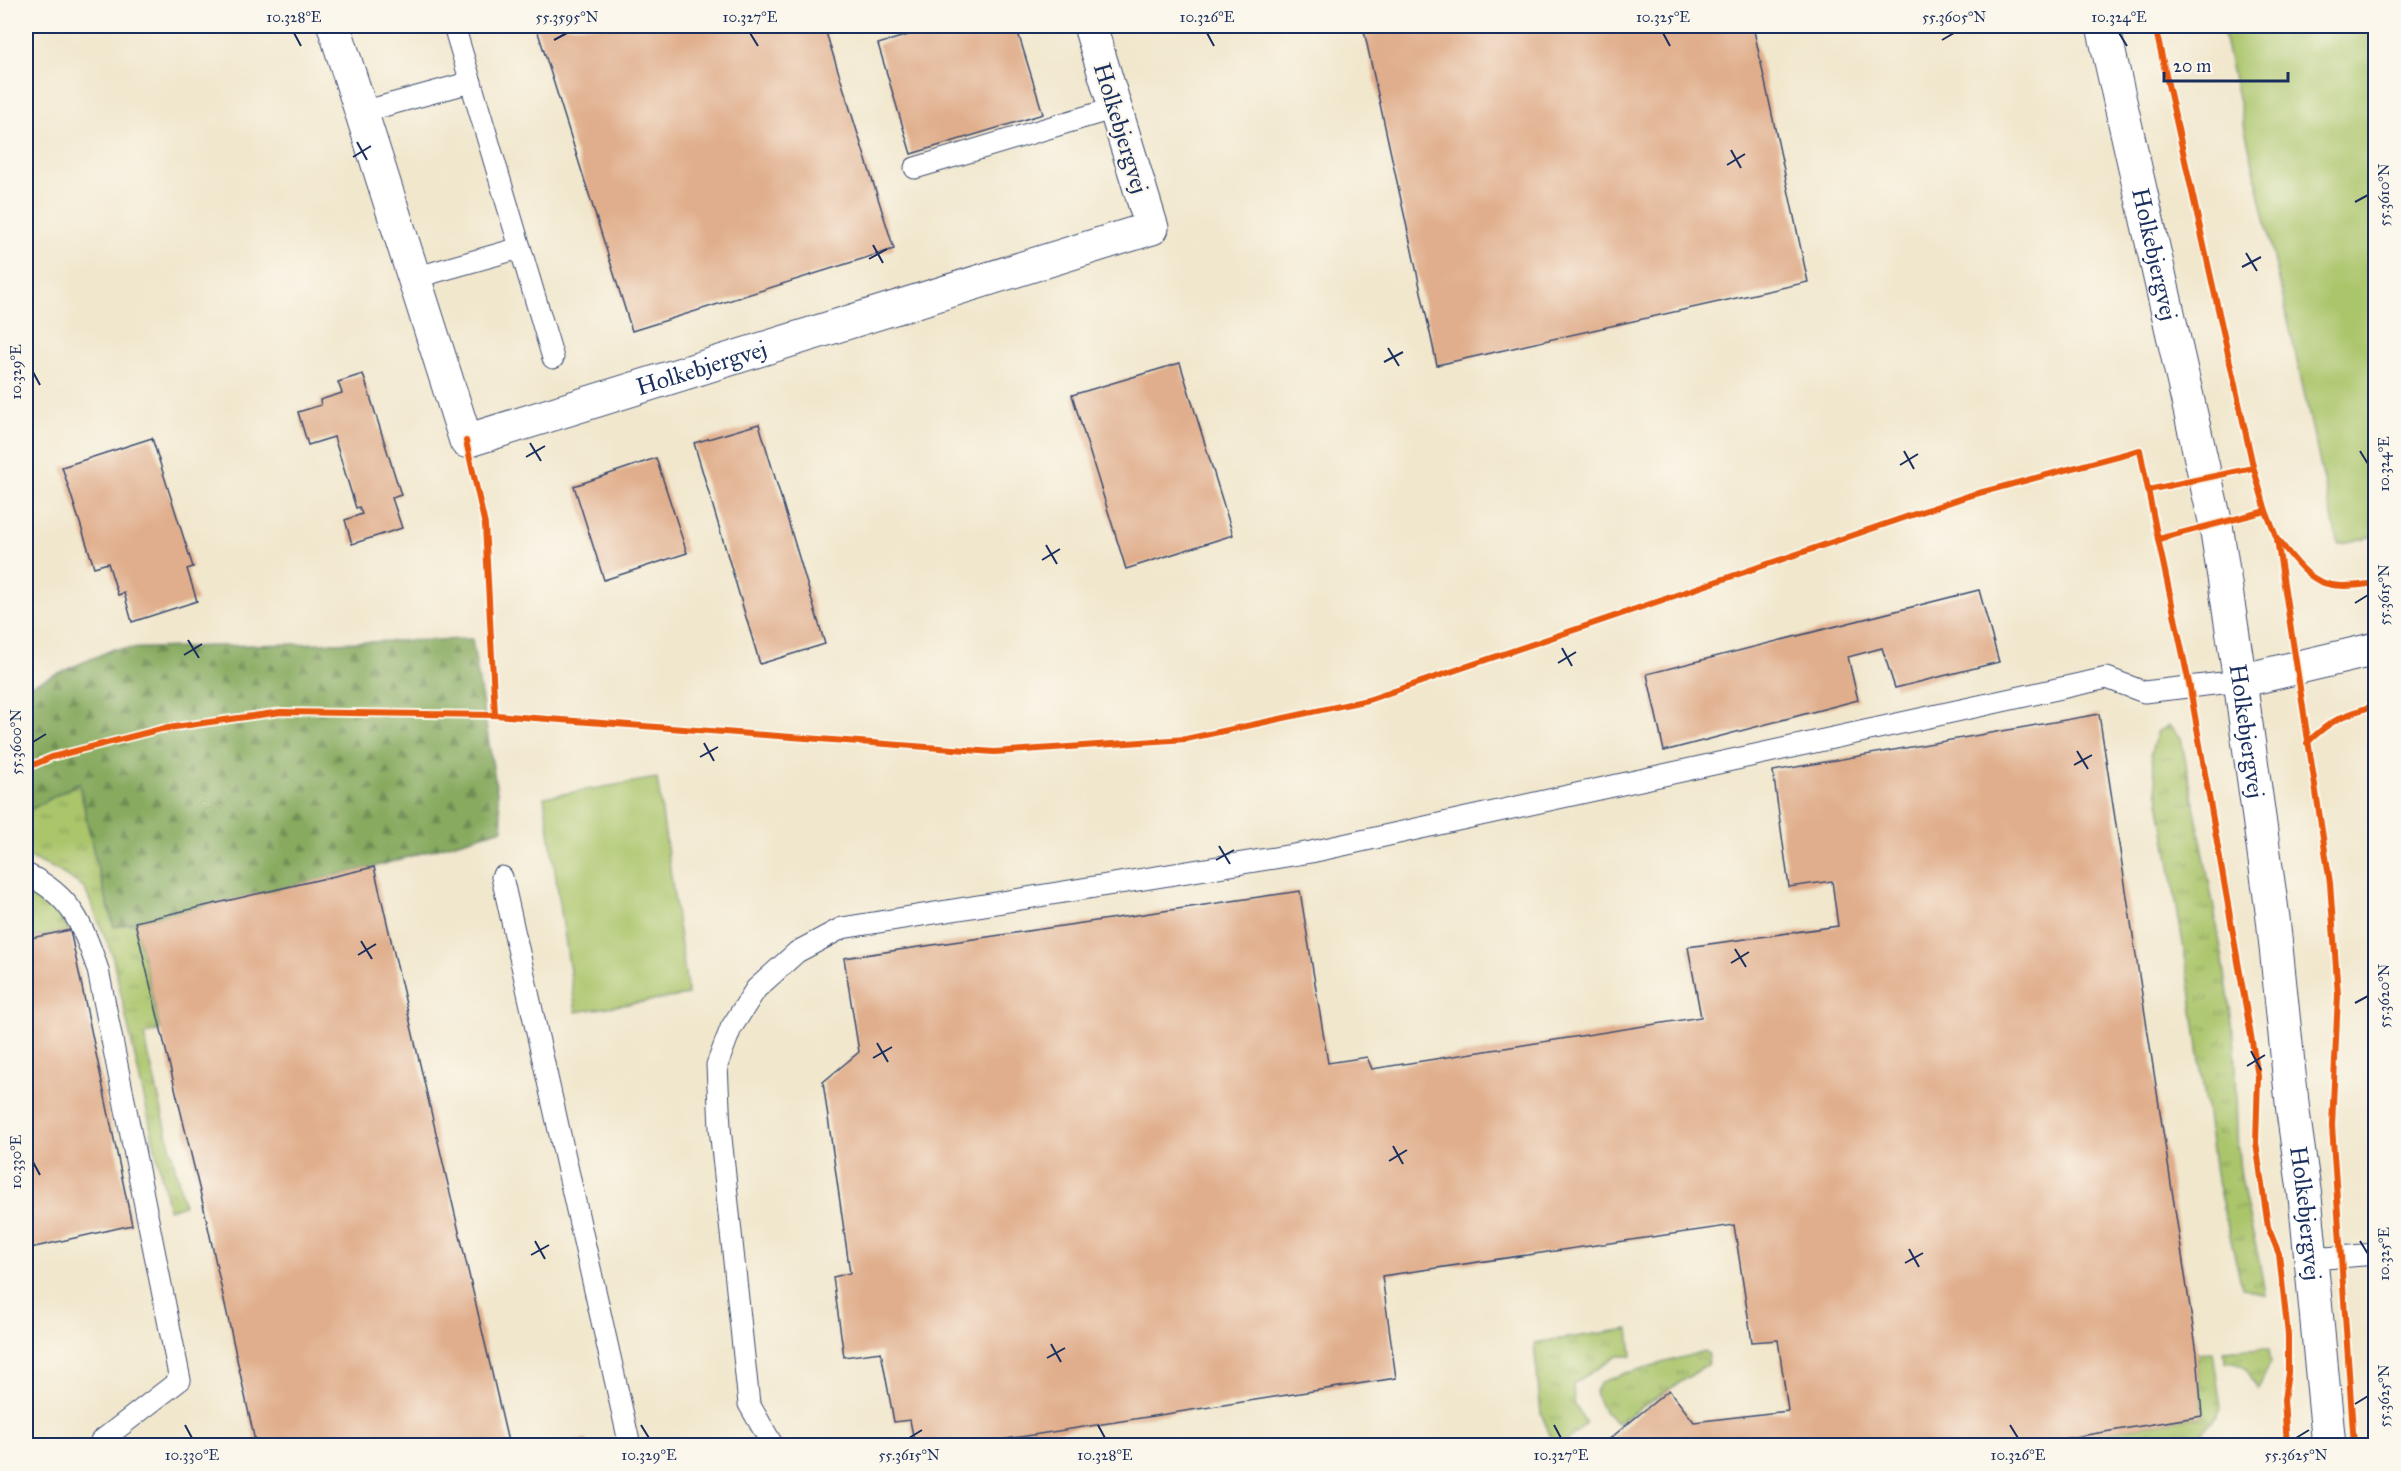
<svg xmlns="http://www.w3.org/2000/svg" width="2401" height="1471" viewBox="0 0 2401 1471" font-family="'IM FELL Great Primer',serif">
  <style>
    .grass { fill: url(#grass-tufts); stroke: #627a64; stroke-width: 1.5 }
    .forest { fill: url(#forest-firs); stroke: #516c5e; stroke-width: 1.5 }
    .park { fill: #aac56b; stroke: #627a64; stroke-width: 1.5 }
    .building { fill: #e0ae8c }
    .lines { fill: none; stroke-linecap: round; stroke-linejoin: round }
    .service-casing { stroke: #3b4b6f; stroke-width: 23 }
    .minor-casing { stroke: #3b4b6f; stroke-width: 35 }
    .tertiary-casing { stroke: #3b4b6f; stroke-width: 35 }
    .service { stroke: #fff; stroke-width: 21 }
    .minor { stroke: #fff; stroke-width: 33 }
    .tertiary { stroke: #fff; stroke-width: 33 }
    .cycleway-casing { stroke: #fbf7ec; stroke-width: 10 }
    .cycleway { stroke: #e8590c; stroke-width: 6 }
    .ticks { fill: none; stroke: #1b2f5e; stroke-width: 2 }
    .labels { text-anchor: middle; stroke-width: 4.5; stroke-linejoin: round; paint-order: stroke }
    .street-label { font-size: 24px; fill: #1b2f5e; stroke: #fbf7ec }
    .neatline { fill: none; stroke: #1b2f5e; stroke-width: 2 }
    .ticks-label { font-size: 15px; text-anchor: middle; fill: #1b2f5e }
  </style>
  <defs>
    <pattern id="grass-tufts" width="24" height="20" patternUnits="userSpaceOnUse" patternTransform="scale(1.5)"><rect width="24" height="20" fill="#aac56b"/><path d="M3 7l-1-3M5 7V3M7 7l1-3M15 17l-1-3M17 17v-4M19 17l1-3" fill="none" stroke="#8aa05b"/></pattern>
    <pattern id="forest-firs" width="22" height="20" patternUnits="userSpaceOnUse" patternTransform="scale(1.5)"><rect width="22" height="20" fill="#87aa5f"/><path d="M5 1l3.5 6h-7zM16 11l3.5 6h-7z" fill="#6e8b52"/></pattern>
  </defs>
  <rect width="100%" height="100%" fill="#fbf7ec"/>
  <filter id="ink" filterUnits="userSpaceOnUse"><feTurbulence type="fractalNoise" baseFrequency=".0167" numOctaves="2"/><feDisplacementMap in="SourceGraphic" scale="12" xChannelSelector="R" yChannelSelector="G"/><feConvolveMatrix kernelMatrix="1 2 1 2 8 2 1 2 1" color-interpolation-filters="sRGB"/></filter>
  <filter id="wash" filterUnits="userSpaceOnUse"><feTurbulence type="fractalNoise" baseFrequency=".008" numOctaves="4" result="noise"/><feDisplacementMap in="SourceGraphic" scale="24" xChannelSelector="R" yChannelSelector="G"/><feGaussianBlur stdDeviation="1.35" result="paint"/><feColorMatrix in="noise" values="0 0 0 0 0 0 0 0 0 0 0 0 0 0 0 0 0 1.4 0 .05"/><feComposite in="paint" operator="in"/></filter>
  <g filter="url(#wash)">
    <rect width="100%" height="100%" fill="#f1e7cd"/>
    <g class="grass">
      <path d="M2169,726l12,12c19,100 41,200 53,301 5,41 0,81 5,122 5,46 20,89 26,134l-23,-8 -27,-114 -27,-199 -37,-222 7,-21z"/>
      <polygon points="79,783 95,858 114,927 135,922 160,1030 144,1035 184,1205 169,1210 112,954 84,887 57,870 26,856 26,812"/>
      <polygon points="26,890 51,908 70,930 26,939"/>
      <polygon points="1629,1329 1632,1356 1617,1356 1573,1384 1574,1403 1586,1423 1563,1445 1549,1445 1553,1442 1541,1413 1534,1343"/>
      <path d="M2263,1348l6,2 2,12 -13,27c-7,-13 -15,-30 -32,-27l-3,-11z"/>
      <polygon points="1705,1351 1709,1355 1707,1365 1617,1423 1604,1411 1595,1393 1601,1382 1626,1373"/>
      <polygon points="2213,1352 2221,1408 2217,1416 2189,1445 2019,1446 2202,1416 2197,1353"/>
    </g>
    <polygon class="forest" points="472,639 503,829 374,867 114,927 95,858 79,783 26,812 26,687 114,649"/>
    <g class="park">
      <polygon points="2222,26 2375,26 2375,536 2338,544"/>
      <polygon points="657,778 688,995 576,1012 544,797"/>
    </g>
    <g id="blocks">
      <g class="building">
        <polygon points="536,26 824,26 894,249 632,331"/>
        <polygon points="938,26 1016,26 1043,114 911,154 878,44"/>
        <polygon points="1363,26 1753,26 1808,282 1437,365"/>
        <polygon points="1180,363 1233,535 1126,569 1072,395"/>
        <polygon points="363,374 401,495 392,498 402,528 352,544 345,520 362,514 359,507 356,508 334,437 308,445 298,412 321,405 320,400 342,393 338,382"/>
        <polygon points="759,424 825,644 760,664 694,443"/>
        <polygon points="152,438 193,567 187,569 197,601 132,622 124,593 118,595 108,563 94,567 62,467"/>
        <polygon points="656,458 687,553 604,580 574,486"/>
        <polygon points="1979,590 1999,662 1895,688 1882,648 1848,657 1858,700 1664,751 1647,674"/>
        <polygon points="2099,714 2197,1353 2202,1416 2019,1446 1601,1446 1669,1390 1694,1422 1788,1411 1778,1340 1752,1342 1734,1225 1382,1276 1396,1378 962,1446 915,1446 910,1420 894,1422 881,1352 844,1357 833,1277 850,1273 823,1082 859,1052 844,958 1300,891 1328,1063 1367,1057 1372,1069 1701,1017 1688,947 1838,926 1832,881 1789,887 1773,771"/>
        <polygon points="374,867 509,1446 256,1446 203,1204 135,922"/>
        <polygon points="70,930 132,1225 26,1249 26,939"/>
        <polygon points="587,1439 588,1446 562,1446 562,1444"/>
      </g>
    </g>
  </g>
  <g filter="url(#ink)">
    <use href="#blocks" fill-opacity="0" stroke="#3b4b6f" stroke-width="1.5"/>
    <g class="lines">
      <g class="service-casing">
        <g id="service">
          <polyline points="454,26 553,358"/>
          <polyline points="362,112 471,82"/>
          <polyline points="915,168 1115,108"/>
          <polyline points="414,278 520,248"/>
          <path d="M26,874c45,21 57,51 72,96l82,410 -79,61 1,5"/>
          <polyline points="502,877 630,1446"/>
          <polyline points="2312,1259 2376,1254"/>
          <polyline points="773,1446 749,1404 720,1128 717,1065 731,1028 756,989 797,952 842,928 1311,852 2107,678 2144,692 2240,681"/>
        </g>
      </g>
      <g class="minor-casing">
        <g id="minor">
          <path id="s1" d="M334,26l132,415 686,-213 -62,-202"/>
        </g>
      </g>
      <g class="tertiary-casing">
        <g id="tertiary">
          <path id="s2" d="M2103,26l113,499 24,156 33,237 20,194 12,85 24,249"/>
          <polyline points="2240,681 2376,649"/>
        </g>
      </g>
      <use href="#service" class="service"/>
      <use href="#minor" class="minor"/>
      <use href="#tertiary" class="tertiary"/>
      <g class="cycleway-casing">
        <g id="cycleway">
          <polyline points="2155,26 2253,466 2266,511 2277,539 2330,883 2338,995 2332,1126 2354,1446"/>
          <polyline points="466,441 485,525 495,715"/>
          <polyline points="2148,490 2253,468"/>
          <polyline points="2158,539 2190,688 2258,1076 2256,1143 2268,1227 2279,1254 2288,1335 2288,1373 2284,1400 2287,1446"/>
          <path d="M2280,542c33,42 41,49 96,41"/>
          <path d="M2307,743c24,-24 37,-28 69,-38"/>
          <polyline points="26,768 52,757 161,729 281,712 495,715 994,752 1186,739 1368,700 1968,496 2140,450 2158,539 2266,511"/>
        </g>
      </g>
      <use href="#cycleway" class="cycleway"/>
    </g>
  </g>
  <path class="ticks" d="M294,33l7,13M750,33l8,13M1207,33l7,13M1663,33l7,13M2119,33l8,13M554,40l13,-7M1942,40l12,-7M357,142l10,18M1731,150l10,18M353,157l18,-11M1727,165l18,-11M2355,202l13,-7M873,245l10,18M2246,253l11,18M869,259l18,-10M2242,267l19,-10M1388,348l11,18M1384,362l19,-10M33,372l7,13M530,443l11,18M1904,451l10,18M2360,451l8,13M526,457l19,-11M1900,465l18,-11M1046,545l11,19M1042,560l18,-11M2355,603l13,-8M188,640l11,18M1562,648l10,18M184,655l18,-11M1558,663l18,-11M33,742l13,-8M704,743l10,18M2077,751l11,18M700,757l18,-10M2074,765l18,-10M1219,846l11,18M1216,860l18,-10M361,941l11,18M1735,949l11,18M358,955l18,-11M1731,963l18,-11M2355,1003l13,-7M877,1043l11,19M2251,1051l10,19M873,1058l19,-11M2247,1066l18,-11M1393,1146l10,18M1389,1161l18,-11M33,1162l7,13M535,1241l10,18M2360,1241l8,13M1909,1249l10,18M531,1255l18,-10M1905,1263l18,-10M1051,1344l10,18M1047,1358l18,-10M2355,1404l13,-8M185,1425l7,13M641,1425l8,13M1098,1425l7,13M1554,1425l7,13M2010,1425l8,13M909,1438l13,-8M2296,1438l13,-8"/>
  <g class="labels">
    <g class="street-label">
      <text transform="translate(1121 128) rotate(73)" y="8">Holkebjergvej</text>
      <text dy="8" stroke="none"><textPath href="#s2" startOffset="234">Holkebjergvej</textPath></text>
      <text dy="8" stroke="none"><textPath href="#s1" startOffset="682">Holkebjergvej</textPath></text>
      <text dy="8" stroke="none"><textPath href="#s2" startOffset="720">Holkebjergvej</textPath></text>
      <text dy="8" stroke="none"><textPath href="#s2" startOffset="1206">Holkebjergvej</textPath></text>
    </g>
  </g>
  <rect width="2401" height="1471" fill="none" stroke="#fbf7ec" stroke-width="66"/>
  <path d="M2164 72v9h124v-9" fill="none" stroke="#1b2f5e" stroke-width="3"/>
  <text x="2173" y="72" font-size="18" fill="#1b2f5e" stroke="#fbf7ec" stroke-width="4.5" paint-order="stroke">20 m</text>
  <rect x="33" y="33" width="2335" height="1405" class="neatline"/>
  <g class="ticks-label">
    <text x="294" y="22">10.328°E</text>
    <text x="567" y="22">55.3595°N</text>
    <text x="750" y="22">10.327°E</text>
    <text x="1207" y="22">10.326°E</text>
    <text x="1663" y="22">10.325°E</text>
    <text x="1954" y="22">55.3605°N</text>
    <text x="2119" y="22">10.324°E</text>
    <text transform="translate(2384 195) rotate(-90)" y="5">55.3610°N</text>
    <text transform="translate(16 372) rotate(-90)" y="5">10.329°E</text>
    <text transform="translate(2384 464) rotate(-90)" y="5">10.324°E</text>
    <text transform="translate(2384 595) rotate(-90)" y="5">55.3615°N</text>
    <text transform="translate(16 742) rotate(-90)" y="5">55.3600°N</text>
    <text transform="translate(2384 996) rotate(-90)" y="5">55.3620°N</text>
    <text transform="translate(16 1162) rotate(-90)" y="5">10.330°E</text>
    <text transform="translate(2384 1254) rotate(-90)" y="5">10.325°E</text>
    <text transform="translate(2384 1396) rotate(-90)" y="5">55.3625°N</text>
    <text x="192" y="1460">10.330°E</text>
    <text x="649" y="1460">10.329°E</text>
    <text x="909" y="1460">55.3615°N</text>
    <text x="1105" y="1460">10.328°E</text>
    <text x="1561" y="1460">10.327°E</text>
    <text x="2018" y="1460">10.326°E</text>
    <text x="2296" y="1460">55.3625°N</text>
  </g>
</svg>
